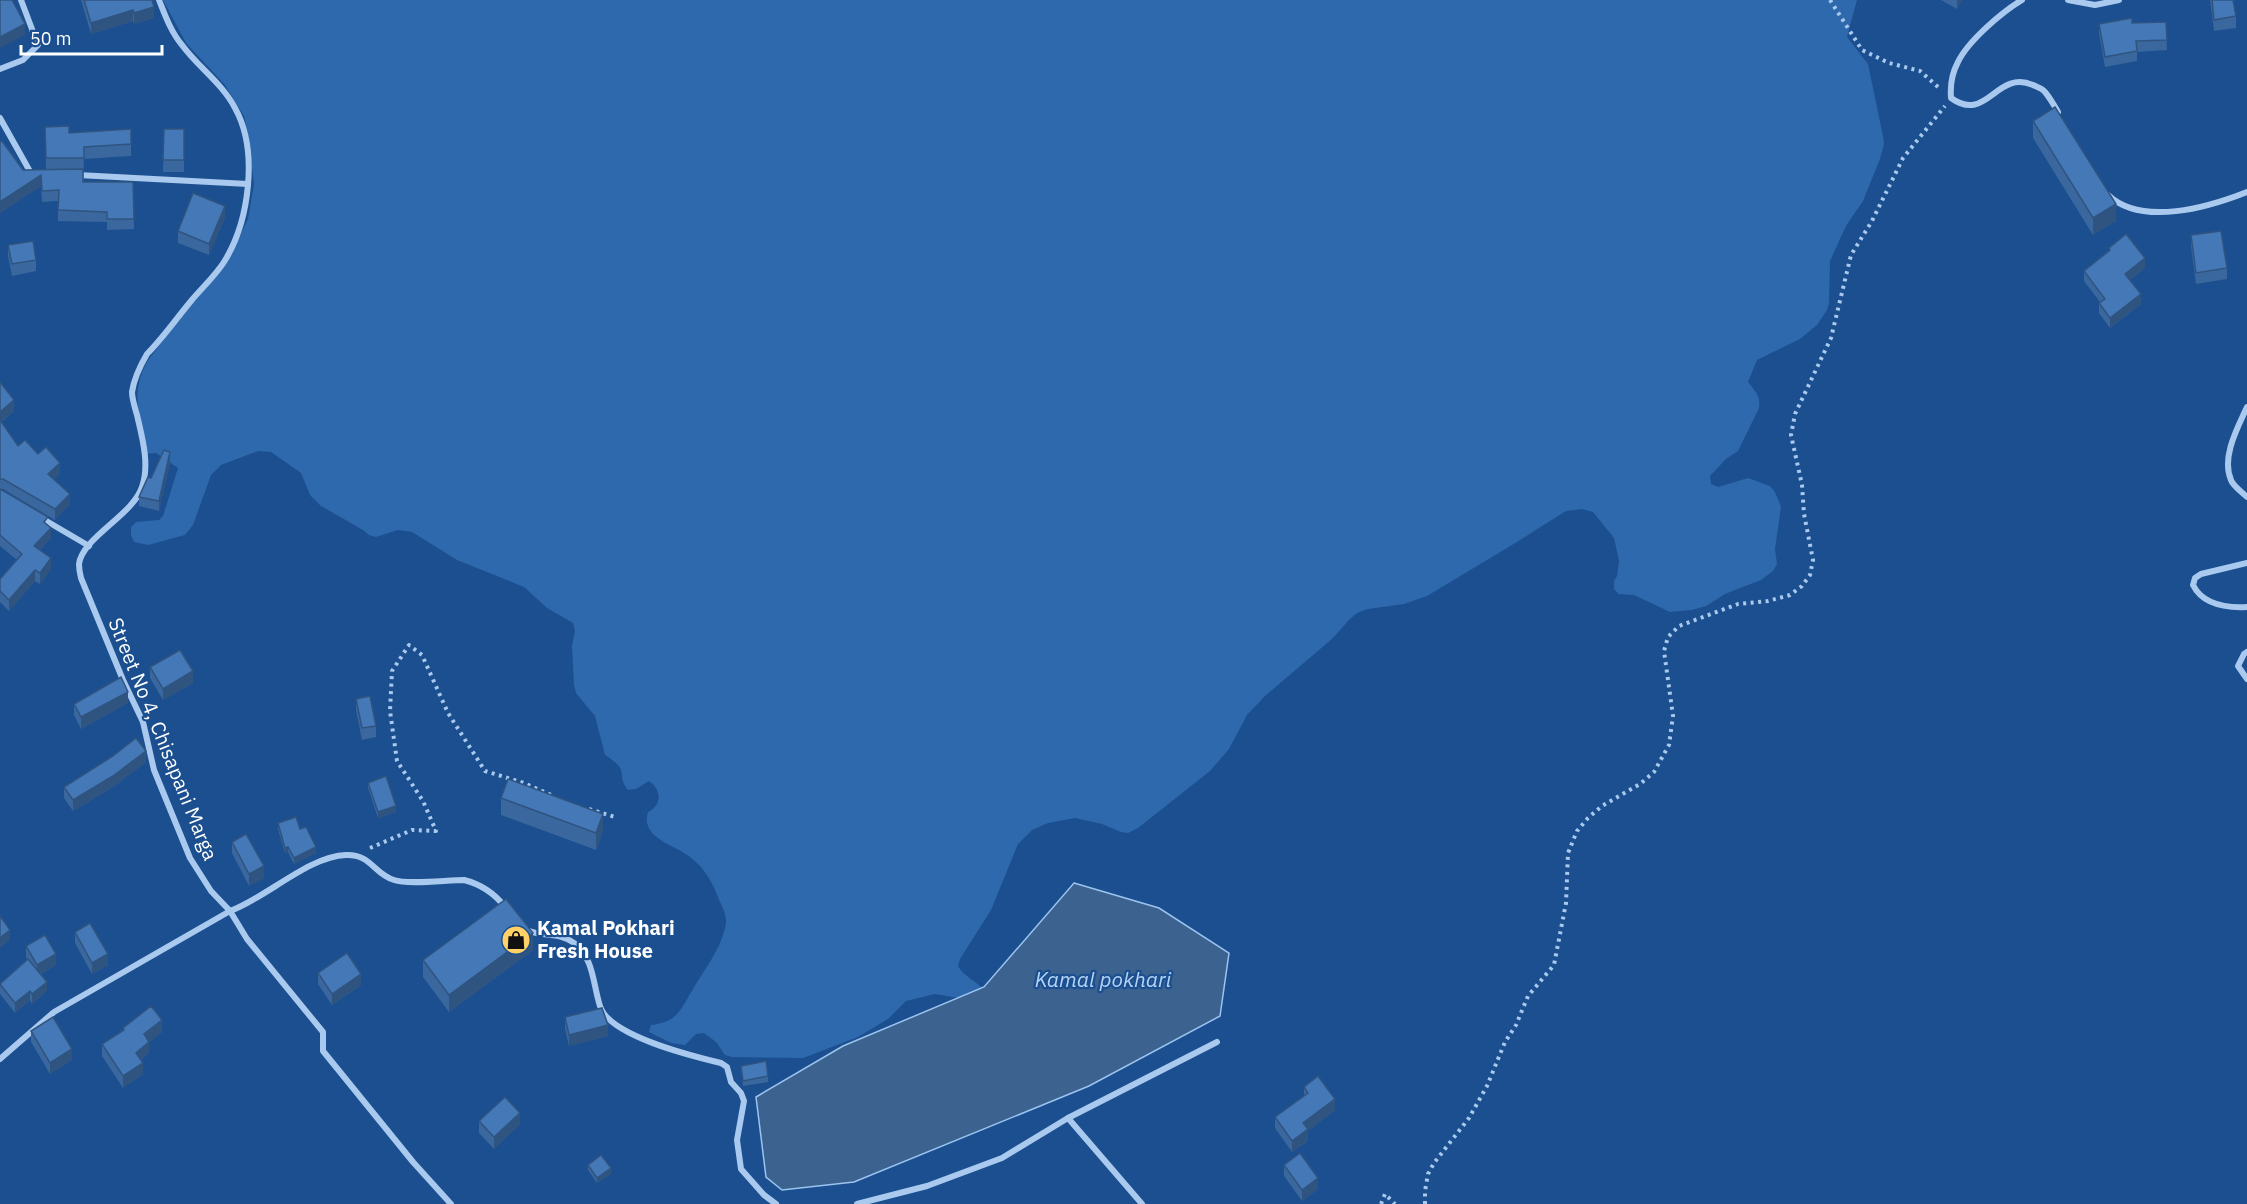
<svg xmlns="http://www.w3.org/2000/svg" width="2247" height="1204" viewBox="0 0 2247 1204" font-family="'IBM Plex Sans',sans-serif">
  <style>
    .green { fill: #2e69ad }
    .water { fill: #3c6290; stroke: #9cc4f0; stroke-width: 1.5 }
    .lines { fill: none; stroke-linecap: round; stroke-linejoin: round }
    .path { stroke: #a9c9ee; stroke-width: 4; stroke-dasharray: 3 4.5; stroke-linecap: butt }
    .minor { stroke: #a9c9ee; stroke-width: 6 }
    .wall { fill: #3a679d }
    .shaded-wall { fill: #305480 }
    .building { fill: #4478b7; stroke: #305480; stroke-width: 1.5 }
    .labels { text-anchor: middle; stroke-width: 4.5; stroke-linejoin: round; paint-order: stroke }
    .street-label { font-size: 20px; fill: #fff; stroke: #1b4f8f }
    .poi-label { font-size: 20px; font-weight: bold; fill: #fff; stroke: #1b4f8f; text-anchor: start }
    .water-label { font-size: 21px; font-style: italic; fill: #b5d3f5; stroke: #1b4f8f }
  </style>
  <rect width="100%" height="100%" fill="#1b4f8f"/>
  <path class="green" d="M163,0h1694l-10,37 21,27 15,72 1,8 -4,15 -17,42 -17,25 -16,35 -1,42 -2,7 -10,15 -17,14 -43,21 -9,22c7,9 13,14 11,26l-21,43 -12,8 -16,17 1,8 7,3 30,-9 22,8 5,6 6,15 -6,42 2,15 -4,7 -12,9 -36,14 -19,12 -14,4 -22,2 -36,-17 -15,-1 -5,-5v-8l3,-5 2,-15 -5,-23 -21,-26 -11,-3 -16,2 -54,34 -85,51 -23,8 -36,5 -11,4 -8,7 -17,19 -67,57 -18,19 -18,34 -19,22 -72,57 -10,5 -7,-1 -19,-8 -27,-6 -27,5 -16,7 -14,14 -27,66 -31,49 -2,7c6,11 19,15 27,25l-14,9 -36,-6 -29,7 -18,18 -30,18 -55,21 -71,-1 -7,-2 -9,-13 -12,-9 -8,1 -11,11 -14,-2 -22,-11 2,-7c27,-3 29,-15 42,-36 11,-19 27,-39 32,-61 3,-9 -1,-18 -5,-26 -7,-18 -14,-33 -30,-45 -16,-13 -50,-19 -42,-45 14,-7 14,-22 1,-31l-13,8 -8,1c-13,-16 4,-18 -23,-35l-10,-39 -19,-23 -2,-8 -2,-39 3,-15 -2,-8 -26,-15 -23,-21 -67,-27 -45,-28 -14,-2 -22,7 -7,-2 -6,-5 -42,-24 -11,-11 -9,-22 -30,-21 -13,-1 -37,14 -10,10 -18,50 -8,10 -37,10 -14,-3 -3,-7v-8l5,-5 23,-2 4,-4 15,-48 -22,-15 -11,1c-5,-33 -16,-65 4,-95l85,-110 14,-30 6,-35 -6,-51 -4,-17 -19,-31 -39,-42z"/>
  <polygon class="water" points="1074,883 1159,908 1229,953 1220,1016 1089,1086 854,1182 782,1190 766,1177 756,1097 843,1046 984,987"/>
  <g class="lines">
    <g class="path">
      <polyline points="1830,0 1862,50 1889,63 1920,71 1939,88"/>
      <polyline points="589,809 615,817"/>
      <polyline points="370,848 412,830 436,831 423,801 397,761 390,711 392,671 409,645 422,655 448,713 485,771 524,783 551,795"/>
      <polyline points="1381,1204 1385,1194 1395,1204"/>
      <polyline points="1425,1204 1425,1191 1428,1174 1434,1163 1469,1118 1487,1086 1505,1042 1516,1025 1528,996 1554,965 1566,903 1568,853 1577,831 1588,818 1602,806 1640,784 1654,772 1669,745 1673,716 1664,651 1668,637 1679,626 1738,604 1768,601 1790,595 1802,586 1810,575 1813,560 1804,514 1802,485 1791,435 1795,414 1831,338 1851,255 1872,221 1903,158 1945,106"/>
    </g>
    <g class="minor">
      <path d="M159,0c6,15 12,32 23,45 16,22 40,38 53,63 24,43 14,114 -11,154 -9,14 -23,27 -33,39 -15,18 -28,37 -44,53 -7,12 -13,24 -15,38 0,7 3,16 5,23 5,22 13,49 5,72 -9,28 -60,51 -63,77 0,5 1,10 2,14l42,102 20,42 11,48 36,88 21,33 19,20 17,28 76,93v19l90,111 38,42"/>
      <path d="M2022,0c-20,12 -54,41 -64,62 -6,11 -8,23 -7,36 36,26 45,-29 82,-13 4,2 9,3 12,7 5,6 9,13 13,20"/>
      <polyline points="2068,0 2095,5 2119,0"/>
      <polyline points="0,69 23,60 38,45 21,0"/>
      <polyline points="0,118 32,175 35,175"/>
      <polyline points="78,175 248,184"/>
      <path d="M2108,195c34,32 101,12 139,-3"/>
      <path d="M2247,407c-9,20 -26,50 -16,73 2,6 11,12 16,17"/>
      <polyline points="43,519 89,546"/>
      <path d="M2247,563l-46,11 -6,4 -2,7c10,20 34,23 54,22"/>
      <polyline points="2247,652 2244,654 2238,666 2247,679"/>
      <path d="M526,930c16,7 34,2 48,13 20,15 19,42 26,63 9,30 92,50 121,57l6,4 4,15 10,11 3,8 -7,39 4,29 23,26 12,9"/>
      <path d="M0,1059l54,-47 176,-101c36,-13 79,-55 116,-56 25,-1 28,19 48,25 14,5 53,0 70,0 16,4 31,14 41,27"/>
      <polyline points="1068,1118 1142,1204"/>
      <polyline points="857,1204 927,1186 1002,1158 1068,1118 1217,1042"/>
    </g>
  </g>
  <g class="wall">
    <polygon points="81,0 152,0 154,18 134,24 133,21 91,34"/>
    <polygon points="1941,0 1962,0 1957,9"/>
    <polygon points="2210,0 2233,0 2236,16 2236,28 2214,31"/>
    <polygon points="2166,22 2167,50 2137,52 2137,61 2105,67 2099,34 2099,24"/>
    <polygon points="2033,121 2116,221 2093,235 2033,138"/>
    <polygon points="45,127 69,133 131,144 131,156 84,159 83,182 133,182 134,229 107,230 107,222 58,221 58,201 42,202 41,186 0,213 0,142 23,170 46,170"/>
    <polygon points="164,129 184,129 184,172 163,172"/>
    <polygon points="225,217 209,255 178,243 178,231"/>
    <polygon points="2191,235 2227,268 2227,279 2196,284 2191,246"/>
    <polygon points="8,245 36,260 36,271 12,276 8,256"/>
    <polygon points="2109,248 2145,268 2130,280 2141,304 2110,328 2099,313 2099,303 2100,302 2084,281 2084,271 2109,251"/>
    <polygon points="0,382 14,411 1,422 18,446 38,454 60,474 54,479 70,504 55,520 3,489 0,489 48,525 51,538 40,550 51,569 40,584 35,581 9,611 0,602 0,579 17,560 0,546"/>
    <polygon points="170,462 159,511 139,506 139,497 151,478"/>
    <polygon points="150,667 193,683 163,700 150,678"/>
    <polygon points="356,699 376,726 376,737 362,740 356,710"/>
    <polygon points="128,703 81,729 74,715 74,704"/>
    <polygon points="113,756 146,762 113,787 73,811 64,798 64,787"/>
    <polygon points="368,783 396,812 378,818 368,788"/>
    <polygon points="501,798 603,831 596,850 501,815"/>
    <polygon points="278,823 300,829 316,853 294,864 288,852 285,853 278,829"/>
    <polygon points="232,842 264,878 249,886 232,853"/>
    <polygon points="75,932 108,965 92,974 75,943"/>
    <polygon points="26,946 56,965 41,974 47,991 32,1004 30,1000 15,1013 0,994 0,984 27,959 26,957"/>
    <polygon points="533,950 449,1012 423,977 423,960"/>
    <polygon points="318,973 361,985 332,1005 318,984"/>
    <polygon points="565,1017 608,1036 569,1046 565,1029"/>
    <polygon points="123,1028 162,1032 149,1042 149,1053 141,1060 143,1074 123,1088 102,1056 102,1044 123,1031"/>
    <polygon points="31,1031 72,1060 50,1074 31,1042"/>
    <polygon points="741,1066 768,1076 768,1082 743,1086"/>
    <polygon points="1304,1087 1335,1110 1308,1131 1308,1141 1292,1152 1275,1128 1275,1117 1304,1097"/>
    <polygon points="479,1121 520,1124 494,1149 479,1133"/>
    <polygon points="588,1165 611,1174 597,1183 588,1170"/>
    <polygon points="1284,1165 1318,1189 1302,1201 1284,1176"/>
  </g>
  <g class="shaded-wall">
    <polygon points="1957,0 1962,0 1957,9"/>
    <polygon points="154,7 154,18 134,24 134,13"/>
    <polygon points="133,10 133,21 91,34 91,23"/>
    <polygon points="25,24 25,35 0,48 0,37"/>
    <polygon points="41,175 41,186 0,213 0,202"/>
    <polygon points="2116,204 2116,221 2093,235 2093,218"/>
    <polygon points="225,206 225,217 209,255 209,244"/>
    <polygon points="2145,258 2145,268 2125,284 2125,274"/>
    <polygon points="2141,294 2141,304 2110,328 2110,318"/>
    <polygon points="14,400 14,411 0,422 0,412"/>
    <polygon points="170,452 170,462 159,511 159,501"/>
    <polygon points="60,463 60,474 48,485 48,474"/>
    <polygon points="70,494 70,504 55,520 55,509"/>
    <polygon points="51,528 51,538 34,556 34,546"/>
    <polygon points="51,558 51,569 40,584 40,573"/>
    <polygon points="35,570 35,581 9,611 9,600"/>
    <polygon points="193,671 193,683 163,700 163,689"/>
    <polygon points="128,692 128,703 81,729 81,717"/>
    <polygon points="146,751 146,762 113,787 73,811 73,800"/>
    <polygon points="396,806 396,812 378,818 378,812"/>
    <polygon points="603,814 603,831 596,850 596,833"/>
    <polygon points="288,847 288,852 285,853 285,848"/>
    <polygon points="316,847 316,853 294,864 294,858"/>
    <polygon points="264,866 264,878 249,886 249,874"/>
    <polygon points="10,930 10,940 0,948 0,938"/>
    <polygon points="533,933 533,950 449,1012 449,995"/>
    <polygon points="56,954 56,965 37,976 37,965"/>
    <polygon points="108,954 108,965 92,974 92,963"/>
    <polygon points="361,974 361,985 332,1005 332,994"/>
    <polygon points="47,982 47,991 32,1004 32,994"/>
    <polygon points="30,991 30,1000 15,1013 15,1003"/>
    <polygon points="162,1020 162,1032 144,1046 144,1034"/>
    <polygon points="608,1025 608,1036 569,1046 569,1035"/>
    <polygon points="149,1042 149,1053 136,1064 136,1053"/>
    <polygon points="72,1049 72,1060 50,1074 50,1063"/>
    <polygon points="143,1063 143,1074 123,1088 123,1076"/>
    <polygon points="1335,1099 1335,1110 1308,1131 1308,1141 1292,1152 1292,1141 1303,1123"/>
    <polygon points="520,1113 520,1124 494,1149 494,1137"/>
    <polygon points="611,1168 611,1174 597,1183 597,1178"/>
    <polygon points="1318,1178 1318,1189 1302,1201 1302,1190"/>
  </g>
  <g class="building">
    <polygon points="0,0 12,0 25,24 0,37"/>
    <polygon points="84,0 152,0 154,7 134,13 133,10 91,23"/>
    <polygon points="2212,0 2233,0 2236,16 2214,20"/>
    <polygon points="2132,18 2132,23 2166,22 2167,40 2136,41 2137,51 2105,57 2099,24"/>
    <polygon points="2055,107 2116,204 2093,218 2033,121"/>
    <polygon points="69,126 69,133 131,129 131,144 84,147 84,158 46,158 45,127"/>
    <polygon points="164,129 184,129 184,160 163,160"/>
    <polygon points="2,141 23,170 83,169 83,182 133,182 134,219 107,219 107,212 58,210 59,190 42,191 41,175 0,202 0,142"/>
    <polygon points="193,193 225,206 209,244 178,231"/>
    <polygon points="2221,231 2227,268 2196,273 2191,235"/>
    <polygon points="2126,234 2145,258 2125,274 2141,294 2110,318 2099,303 2105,299 2084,271 2110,250 2109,248"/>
    <polygon points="33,241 36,260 12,264 8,245"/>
    <polygon points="0,382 14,400 0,412"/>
    <polygon points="0,420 18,446 25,440 38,454 46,447 60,463 48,474 70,494 55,509 3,479 0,479"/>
    <polygon points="164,450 170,452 159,501 139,497 148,477 151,478"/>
    <polygon points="0,489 48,517 44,522 51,528 34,546 51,558 40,573 35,570 9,600 0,591 0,579 22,554 0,535"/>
    <polygon points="180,650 193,671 163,689 150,667"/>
    <polygon points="121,677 128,692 81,717 74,704"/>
    <polygon points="370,696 376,726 362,728 356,699"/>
    <polygon points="136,738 146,751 113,776 73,800 64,787 113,756"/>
    <polygon points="386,776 396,806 378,812 368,783"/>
    <polygon points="508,779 603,814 596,833 501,798"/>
    <polygon points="296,817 300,829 306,827 316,847 294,858 288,847 285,848 278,823"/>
    <polygon points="246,834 264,866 249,874 232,842"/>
    <polygon points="506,899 533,933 449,995 423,960"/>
    <polygon points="0,916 10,930 0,938"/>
    <polygon points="90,923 108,954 92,963 75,932"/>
    <polygon points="45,935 56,954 37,965 26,946"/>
    <polygon points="347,953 361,974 332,994 318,973"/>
    <polygon points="28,959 47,982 32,994 30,991 15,1003 0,984"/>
    <polygon points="151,1006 162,1020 144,1034 149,1042 136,1053 143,1063 123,1076 102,1044 124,1030 123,1028"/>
    <polygon points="602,1008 608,1025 569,1035 565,1017"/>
    <polygon points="53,1017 72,1049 50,1063 31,1031"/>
    <polygon points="766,1061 768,1076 743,1081 741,1066"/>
    <polygon points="1318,1076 1335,1099 1303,1123 1308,1129 1292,1141 1275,1117 1308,1093 1304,1087"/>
    <polygon points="505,1097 520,1113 494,1137 479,1121"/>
    <polygon points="1300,1153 1318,1178 1302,1190 1284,1165"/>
    <polygon points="601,1155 611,1168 597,1178 588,1165"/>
  </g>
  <defs>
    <g id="shop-disc" transform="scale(1.5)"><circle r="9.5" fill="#ffd166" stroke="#1b4f8f"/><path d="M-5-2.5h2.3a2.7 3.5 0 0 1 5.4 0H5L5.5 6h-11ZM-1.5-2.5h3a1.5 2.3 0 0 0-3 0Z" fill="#111"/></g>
  </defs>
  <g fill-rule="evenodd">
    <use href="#shop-disc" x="516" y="940"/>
  </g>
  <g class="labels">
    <g class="street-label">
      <text transform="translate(163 739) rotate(68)" y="7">Street No 4, Chisapani Marga</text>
    </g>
    <g class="poi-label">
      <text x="537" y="935">Kamal Pokhari<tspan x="537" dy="23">Fresh House</tspan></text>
    </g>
    <g class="water-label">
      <text x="1103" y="987">Kamal pokhari</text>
    </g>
  </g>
  <path d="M21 45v9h141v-9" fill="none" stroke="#ffffff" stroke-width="3"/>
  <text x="30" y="45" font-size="18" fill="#ffffff" stroke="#1b4f8f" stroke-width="4.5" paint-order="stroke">50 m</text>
</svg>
